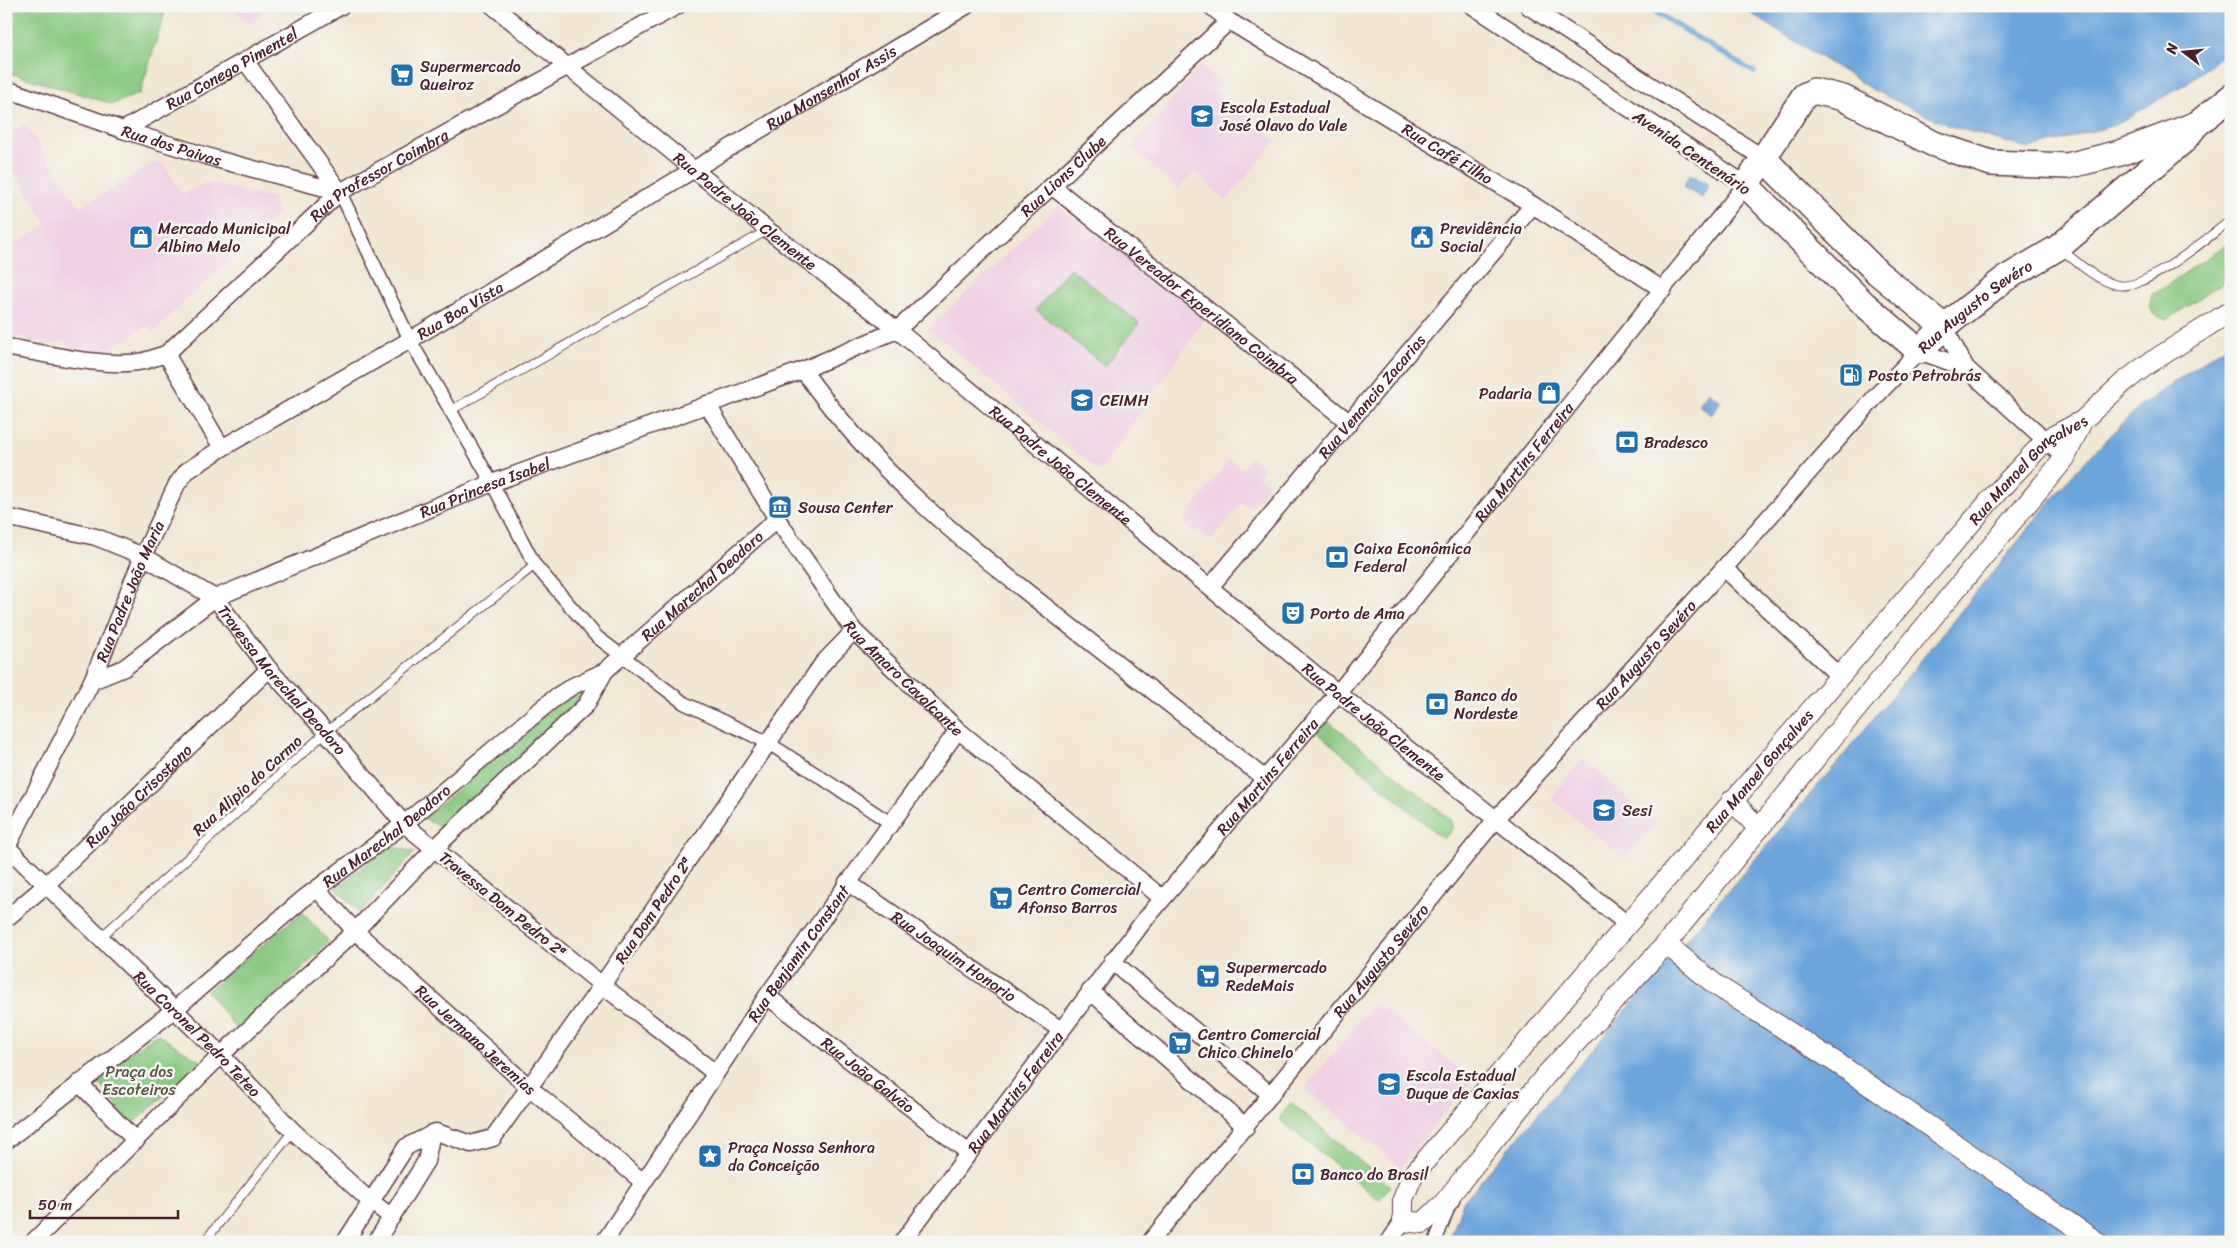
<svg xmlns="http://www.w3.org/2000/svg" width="2237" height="1248" viewBox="0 0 2237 1248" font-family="Sriracha,sans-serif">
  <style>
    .built { fill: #efd0e5 }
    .green { fill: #8aca82; stroke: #6a7456 }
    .water { fill: #6ca5db; stroke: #5b6283 }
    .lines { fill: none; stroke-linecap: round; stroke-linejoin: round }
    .stream { stroke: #6ca5db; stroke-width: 5.5 }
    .service-casing { stroke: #633d44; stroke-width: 10 }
    .pedestrian-casing { stroke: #633d44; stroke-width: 15 }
    .minor-casing { stroke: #633d44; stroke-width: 19 }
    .tertiary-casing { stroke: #633d44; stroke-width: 22 }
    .primary-casing { stroke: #633d44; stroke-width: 28 }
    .service { stroke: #fff; stroke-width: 8 }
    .pedestrian { stroke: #fff; stroke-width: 12 }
    .minor { stroke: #fff; stroke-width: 16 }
    .tertiary { stroke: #fff; stroke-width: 20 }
    .primary { stroke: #fff; stroke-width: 25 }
    .labels { text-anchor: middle; stroke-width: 5; stroke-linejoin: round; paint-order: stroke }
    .poi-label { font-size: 16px; fill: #4a1f2b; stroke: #f6f6f2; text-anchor: start }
    .street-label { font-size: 16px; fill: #4a1f2b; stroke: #f6f6f2 }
    .park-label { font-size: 16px; fill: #5d5245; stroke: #f6f6f2 }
  </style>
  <rect width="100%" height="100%" fill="#f6f6f2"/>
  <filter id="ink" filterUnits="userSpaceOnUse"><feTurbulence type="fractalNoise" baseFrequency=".02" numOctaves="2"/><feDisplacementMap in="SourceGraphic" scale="10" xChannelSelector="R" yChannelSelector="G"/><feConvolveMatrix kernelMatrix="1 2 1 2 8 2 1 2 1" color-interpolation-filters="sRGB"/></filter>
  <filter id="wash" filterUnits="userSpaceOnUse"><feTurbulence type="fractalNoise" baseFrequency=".0096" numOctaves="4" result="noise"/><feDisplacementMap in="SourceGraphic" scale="20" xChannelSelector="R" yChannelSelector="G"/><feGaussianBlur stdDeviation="1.12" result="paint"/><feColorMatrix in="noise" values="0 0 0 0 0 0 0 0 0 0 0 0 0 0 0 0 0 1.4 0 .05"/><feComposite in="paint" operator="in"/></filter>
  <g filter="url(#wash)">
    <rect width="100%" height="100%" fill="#f1e7d2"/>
    <g class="built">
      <polygon points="229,6 266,6 252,25"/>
      <polygon points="1200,65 1222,83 1216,91 1276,141 1226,201 1195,172 1178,189 1133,148"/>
      <polygon points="24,123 80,207 156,162 163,162 182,194 208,182 272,198 279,213 153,332 149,326 91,359 84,347 71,352 63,341 46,347 41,341 31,344 23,335 6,340 6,249 47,225 6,158 6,137"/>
      <polygon points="1058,206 1206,317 1100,472 928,329"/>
      <polygon points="1251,457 1265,468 1259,477 1269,485 1250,509 1241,503 1211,541 1196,529 1194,532 1182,523 1229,459 1243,468"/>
      <polygon points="1583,758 1656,823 1625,859 1551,798"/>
      <polygon points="1374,1002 1473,1079 1401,1167 1305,1089"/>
    </g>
    <g class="green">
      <polygon points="6,6 167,6 140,93 113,104 6,72"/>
      <polygon points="2231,241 2231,277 2167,320 2153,314 2150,306 2152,294 2159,291"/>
      <polygon points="1070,268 1139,323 1105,366 1036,310"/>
      <polygon points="595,682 579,702 467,804 447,831 424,818 557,704"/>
      <polygon points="1322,721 1328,721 1450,819 1453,828 1443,839 1318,733 1317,726"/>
      <polygon points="389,846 415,852 360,913 336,888"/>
      <polygon points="302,912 329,942 238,1031 207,991"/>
      <polygon points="157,1034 202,1062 131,1125 95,1077"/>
      <polygon points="1291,1103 1390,1186 1379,1200 1279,1119"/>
    </g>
    <g class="water">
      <polygon points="1739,6 2231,6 2231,49 2187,83 2115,125 2029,149 1947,125 1873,90"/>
      <polygon points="1690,174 1709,185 1702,198 1683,187"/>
      <polygon points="2231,342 2231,1242 1449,1242 1463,1202 1843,756 2072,475 2139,407"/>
      <polygon points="1708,392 1721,401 1711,415 1699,405"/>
    </g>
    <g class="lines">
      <polyline class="stream" points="1645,6 1754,72"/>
    </g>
  </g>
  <g filter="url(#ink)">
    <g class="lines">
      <g class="service-casing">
        <g id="service">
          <path d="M2062,250c16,13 34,30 55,35 28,7 91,-48 114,-65"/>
          <polyline points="448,412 768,230"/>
          <polyline points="100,938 326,732 535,565"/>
          <polyline points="204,1242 293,1131"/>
        </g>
      </g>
      <g class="pedestrian-casing">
        <g id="pedestrian">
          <polyline points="340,192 410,340 492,483 535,565 597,637 684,703 767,742 892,824"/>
          <polyline points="1435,1242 1449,1206 1453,1201"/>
        </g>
      </g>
      <g class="minor-casing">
        <g id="minor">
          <path id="s1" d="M493,6l275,224 129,100 441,363 289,231"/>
          <path id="s2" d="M1211,6l18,15 304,184 130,85"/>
          <polyline points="1528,6 1763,158"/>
          <polyline points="246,62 340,192"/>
          <path id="s3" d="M6,89l117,41 93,29 124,33"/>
          <path id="s4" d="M123,130l218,-124"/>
          <path id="s5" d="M1053,187l297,236"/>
          <polyline points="1944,327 1966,368 2065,458"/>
          <path id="s6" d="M6,347c37,6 102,22 138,14 7,-2 15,-5 22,-7l174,-162 337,-186"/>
          <path d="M803,370c69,100 164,175 258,249 68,53 135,106 203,159"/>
          <path id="s7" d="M707,404l70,115 77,112 104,99 204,168"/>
          <path id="s8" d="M222,448l188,-108 556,-334"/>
          <path id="s9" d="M6,517l90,20 47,19 72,42 54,71 57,63 78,92 198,161 113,88"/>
          <polyline points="1724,568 1839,676"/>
          <path id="s10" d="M1210,587l323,-382"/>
          <path id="s11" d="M92,681l32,-13 91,-70 277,-115 311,-113 94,-40 332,-309"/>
          <path id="s12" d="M6,846l215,209 72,76 77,70 22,16"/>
          <path id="s13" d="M6,849l86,-168 51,-125 34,-72 10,-13 35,-23 -56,-94"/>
          <path id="s14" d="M847,882l214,148"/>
          <path id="s15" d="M317,889l38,42 175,157 113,94"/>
          <path id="s16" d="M6,919l40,-34 223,-216"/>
          <polyline points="1112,961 1271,1095"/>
          <polyline points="1090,991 1246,1127"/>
          <path id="s17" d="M767,996l202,157"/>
          <polyline points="79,1083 136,1141"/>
          <path id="s18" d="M6,1141l168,-131 129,-111 101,-75 153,-128 16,-10 32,-15 172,-152"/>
          <polyline points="33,1242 221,1055 355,931 435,848 566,724 586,705 605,671"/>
          <polyline points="345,1242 406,1147 436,1132 471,1144 493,1138 602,985 823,663 854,631"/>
          <polyline points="376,1242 426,1161 432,1133"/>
          <path id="s19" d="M604,1242l163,-246 191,-266"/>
          <path id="s20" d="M902,1242l241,-320 195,-229 408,-508 -273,-179"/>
          <path id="s21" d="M1150,1242l347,-424 227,-250 153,-173 42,-44 47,17"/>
          <polyline points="1389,1242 1403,1221"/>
        </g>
      </g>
      <g class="tertiary-casing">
        <g id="tertiary">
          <path id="s22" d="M2082,421l-17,37 -242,291 -157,195 -120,131 -103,129 -20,19 -20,-2v-22l10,-24 586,-685 47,-50 36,-19 42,-39 24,-18 83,-53"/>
          <polyline points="1732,800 1759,829"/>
          <polyline points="1666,944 1716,985 1840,1065 2097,1242"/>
        </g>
      </g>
      <g class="primary-casing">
        <g id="primary">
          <path id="s23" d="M2197,124l-77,29 -53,13 -76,-3 -57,-19 -91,-46 -29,-7 -10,5 -58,89 118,119 55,47 25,-24 59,-47 56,-33 124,-106 14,-17 34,-27"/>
          <polyline points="1763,158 1878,273 1944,327"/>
        </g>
      </g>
      <use href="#service" class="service"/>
      <use href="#pedestrian" class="pedestrian"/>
      <use href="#minor" class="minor"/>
      <use href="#tertiary" class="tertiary"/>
      <use href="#primary" class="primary"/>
    </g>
  </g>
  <defs>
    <g id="supermarket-square" transform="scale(1.25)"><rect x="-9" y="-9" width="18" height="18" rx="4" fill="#1f6fb2" stroke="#f6f6f2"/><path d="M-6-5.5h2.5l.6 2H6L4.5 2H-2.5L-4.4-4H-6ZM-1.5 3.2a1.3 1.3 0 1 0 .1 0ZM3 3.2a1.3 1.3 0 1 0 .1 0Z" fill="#fff"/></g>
    <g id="school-square" transform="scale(1.25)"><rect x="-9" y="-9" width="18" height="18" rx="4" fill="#1f6fb2" stroke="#f6f6f2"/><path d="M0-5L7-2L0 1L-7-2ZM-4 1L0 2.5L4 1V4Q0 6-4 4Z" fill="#fff"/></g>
    <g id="shop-square" transform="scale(1.25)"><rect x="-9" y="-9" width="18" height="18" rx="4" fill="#1f6fb2" stroke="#f6f6f2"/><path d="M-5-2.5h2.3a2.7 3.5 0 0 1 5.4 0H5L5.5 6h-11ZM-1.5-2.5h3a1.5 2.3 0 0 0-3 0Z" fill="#fff"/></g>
    <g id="civic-square" transform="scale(1.25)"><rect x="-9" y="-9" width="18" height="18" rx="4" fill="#1f6fb2" stroke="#f6f6f2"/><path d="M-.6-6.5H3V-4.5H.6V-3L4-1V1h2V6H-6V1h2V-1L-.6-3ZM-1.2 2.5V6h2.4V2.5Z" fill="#fff"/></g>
    <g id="fuel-square" transform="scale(1.25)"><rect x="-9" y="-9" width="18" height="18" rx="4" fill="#1f6fb2" stroke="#f6f6f2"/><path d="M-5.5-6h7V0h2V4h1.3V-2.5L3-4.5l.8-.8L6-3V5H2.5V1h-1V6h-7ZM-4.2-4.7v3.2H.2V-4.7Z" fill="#fff"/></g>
    <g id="bank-square" transform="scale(1.25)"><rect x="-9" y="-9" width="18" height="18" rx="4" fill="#1f6fb2" stroke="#f6f6f2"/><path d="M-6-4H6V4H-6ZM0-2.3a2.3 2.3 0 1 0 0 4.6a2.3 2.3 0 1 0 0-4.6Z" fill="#fff"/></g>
    <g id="museum-square" transform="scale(1.25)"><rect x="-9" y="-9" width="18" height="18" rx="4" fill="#1f6fb2" stroke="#f6f6f2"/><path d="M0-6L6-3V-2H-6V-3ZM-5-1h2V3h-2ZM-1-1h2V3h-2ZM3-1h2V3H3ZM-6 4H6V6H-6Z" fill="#fff"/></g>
    <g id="theatre-square" transform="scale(1.25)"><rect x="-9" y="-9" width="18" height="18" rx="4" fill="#1f6fb2" stroke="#f6f6f2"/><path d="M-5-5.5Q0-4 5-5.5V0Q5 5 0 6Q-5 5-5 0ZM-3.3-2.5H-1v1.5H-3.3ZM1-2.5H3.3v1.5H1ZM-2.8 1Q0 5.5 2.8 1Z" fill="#fff"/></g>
    <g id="sight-square" transform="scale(1.25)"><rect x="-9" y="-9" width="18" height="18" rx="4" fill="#1f6fb2" stroke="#f6f6f2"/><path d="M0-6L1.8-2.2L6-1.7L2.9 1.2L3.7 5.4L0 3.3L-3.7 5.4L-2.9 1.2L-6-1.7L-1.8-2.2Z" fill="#fff"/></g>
  </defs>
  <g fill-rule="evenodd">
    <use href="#supermarket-square" x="402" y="75"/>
    <use href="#school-square" x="1202" y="116"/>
    <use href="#shop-square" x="141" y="237"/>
    <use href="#civic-square" x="1422" y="237"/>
    <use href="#fuel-square" x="1851" y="375"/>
    <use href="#shop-square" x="1549" y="393"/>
    <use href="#school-square" x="1082" y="400"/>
    <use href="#bank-square" x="1627" y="442"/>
    <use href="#museum-square" x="780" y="507"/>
    <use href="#bank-square" x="1337" y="557"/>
    <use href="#theatre-square" x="1293" y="613"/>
    <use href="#bank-square" x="1437" y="704"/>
    <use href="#school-square" x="1604" y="810"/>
    <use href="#supermarket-square" x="1001" y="898"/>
    <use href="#supermarket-square" x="1208" y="976"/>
    <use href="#supermarket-square" x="1180" y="1043"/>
    <use href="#school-square" x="1389" y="1084"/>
    <use href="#sight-square" x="710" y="1156"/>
    <use href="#bank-square" x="1303" y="1174"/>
  </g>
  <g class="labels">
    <g class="poi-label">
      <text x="420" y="72">Supermercado<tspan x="420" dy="18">Queiroz</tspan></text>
      <text x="1220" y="113">Escola Estadual<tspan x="1220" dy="18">José Olavo do Vale</tspan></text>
      <text x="158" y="234">Mercado Municipal<tspan x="158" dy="18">Albino Melo</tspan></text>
      <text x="1440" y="234">Previdência<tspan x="1440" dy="18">Social</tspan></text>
      <text x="1868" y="381">Posto Petrobrás</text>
      <text x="1532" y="399" text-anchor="end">Padaria</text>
      <text x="1100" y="406">CEIMH</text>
      <text x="1644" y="448">Bradesco</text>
      <text x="798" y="513">Sousa Center</text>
      <text x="1354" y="554">Caixa Econômica<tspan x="1354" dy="18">Federal</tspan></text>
      <text x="1310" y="619">Porto de Ama</text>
      <text x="1454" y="701">Banco do<tspan x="1454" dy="18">Nordeste</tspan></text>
      <text x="1622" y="816">Sesi</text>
      <text x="1018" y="895">Centro Comercial<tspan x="1018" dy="18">Afonso Barros</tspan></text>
      <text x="1226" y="973">Supermercado<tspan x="1226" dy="18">RedeMais</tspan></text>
      <text x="1198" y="1040">Centro Comercial<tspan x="1198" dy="18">Chico Chinelo</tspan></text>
      <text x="1406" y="1081">Escola Estadual<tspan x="1406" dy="18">Duque de Caxias</tspan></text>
      <text x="728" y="1153">Praça Nossa Senhora<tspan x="728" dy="18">da Conceição</tspan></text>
      <text x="1320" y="1180">Banco do Brasil</text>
    </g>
    <g class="street-label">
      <text dy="6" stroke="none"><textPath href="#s4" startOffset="125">Rua Conego Pimentel</textPath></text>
      <text dy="6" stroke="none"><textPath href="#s8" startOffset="708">Rua Monsenhor Assis</textPath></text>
      <text dy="6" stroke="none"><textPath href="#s3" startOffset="175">Rua dos Paivas</textPath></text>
      <text transform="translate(1692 152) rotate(34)" y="6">Avenida Centenário</text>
      <text dy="6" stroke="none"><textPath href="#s2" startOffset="279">Rua Café Filho</textPath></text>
      <text dy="6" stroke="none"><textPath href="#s11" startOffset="1109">Rua Lions Clube</textPath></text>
      <text dy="6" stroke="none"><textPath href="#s6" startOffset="442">Rua Professor Coimbra</textPath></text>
      <text dy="6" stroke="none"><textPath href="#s1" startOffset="325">Rua Padre João Clemente</textPath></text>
      <text dy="6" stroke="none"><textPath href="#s5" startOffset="190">Rua Vereador Experidiano Coimbra</textPath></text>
      <text dy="6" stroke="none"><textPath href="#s23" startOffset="834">Rua Augusto Sevéro</textPath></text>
      <text dy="6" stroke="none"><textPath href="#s8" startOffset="275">Rua Boa Vista</textPath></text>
      <text dy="6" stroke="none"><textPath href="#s10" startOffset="250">Rua Venancio Zacarias</textPath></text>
      <text dy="6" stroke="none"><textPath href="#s20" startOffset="998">Rua Martins Ferreira</textPath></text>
      <text dy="6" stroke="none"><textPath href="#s1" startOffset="730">Rua Padre João Clemente</textPath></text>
      <text dy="6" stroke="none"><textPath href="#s22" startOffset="2045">Rua Manoel Gonçalves</textPath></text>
      <text dy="6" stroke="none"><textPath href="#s11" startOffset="441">Rua Princesa Isabel</textPath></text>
      <text dy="6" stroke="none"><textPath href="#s18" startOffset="892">Rua Marechal Deodoro</textPath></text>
      <text dy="6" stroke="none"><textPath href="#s13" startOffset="286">Rua Padre João Maria</textPath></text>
      <text dy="6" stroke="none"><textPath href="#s21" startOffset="769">Rua Augusto Sevéro</textPath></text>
      <text dy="6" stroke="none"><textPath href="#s7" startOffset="339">Rua Amaro Cavalcante</textPath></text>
      <text dy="6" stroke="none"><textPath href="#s9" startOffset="332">Travessa Marechal Deodoro</textPath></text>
      <text dy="6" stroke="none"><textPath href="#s1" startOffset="1135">Rua Padre João Clemente</textPath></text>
      <text dy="6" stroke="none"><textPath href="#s22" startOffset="1640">Rua Manoel Gonçalves</textPath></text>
      <text dy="6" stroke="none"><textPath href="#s20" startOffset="592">Rua Martins Ferreira</textPath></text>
      <text transform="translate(247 785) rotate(-42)" y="6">Rua Alipio do Carmo</text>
      <text dy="6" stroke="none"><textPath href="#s16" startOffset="181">Rua João Crisostono</textPath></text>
      <text dy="6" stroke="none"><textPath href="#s18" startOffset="488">Rua Marechal Deodoro</textPath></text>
      <text transform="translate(503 904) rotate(39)" y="6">Travessa Dom Pedro 2ª</text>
      <text transform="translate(653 910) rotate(-56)" y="6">Rua Dom Pedro 2ª</text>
      <text dy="6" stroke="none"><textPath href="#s19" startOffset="348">Rua Benjamin Constant</textPath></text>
      <text dy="6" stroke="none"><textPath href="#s14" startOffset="130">Rua Joaquim Honorio</textPath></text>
      <text dy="6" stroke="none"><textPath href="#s21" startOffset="364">Rua Augusto Sevéro</textPath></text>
      <text dy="6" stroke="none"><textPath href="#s12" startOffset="268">Rua Coronel Pedro Teteo</textPath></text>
      <text dy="6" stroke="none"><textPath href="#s15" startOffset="219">Rua Jermano Jeremias</textPath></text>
      <text dy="6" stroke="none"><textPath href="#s17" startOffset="128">Rua João Galvão</textPath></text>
      <text dy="6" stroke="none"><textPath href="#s20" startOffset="188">Rua Martins Ferreira</textPath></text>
    </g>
    <g class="park-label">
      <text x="139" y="1077">Praça dos<tspan x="139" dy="18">Escoteiros</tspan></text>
    </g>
  </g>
  <rect width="2237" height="1248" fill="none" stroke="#f6f6f2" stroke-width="25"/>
  <g transform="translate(2184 52) rotate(286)" stroke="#f6f6f2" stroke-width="4" paint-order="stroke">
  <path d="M0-4L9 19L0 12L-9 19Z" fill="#4a1f2b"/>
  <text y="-8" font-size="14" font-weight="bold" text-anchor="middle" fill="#4a1f2b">N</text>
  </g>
  <path d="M30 1210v8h148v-8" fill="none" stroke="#4a1f2b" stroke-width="2.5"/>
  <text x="38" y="1210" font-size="15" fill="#4a1f2b" stroke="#f6f6f2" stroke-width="4" paint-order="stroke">50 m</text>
</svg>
